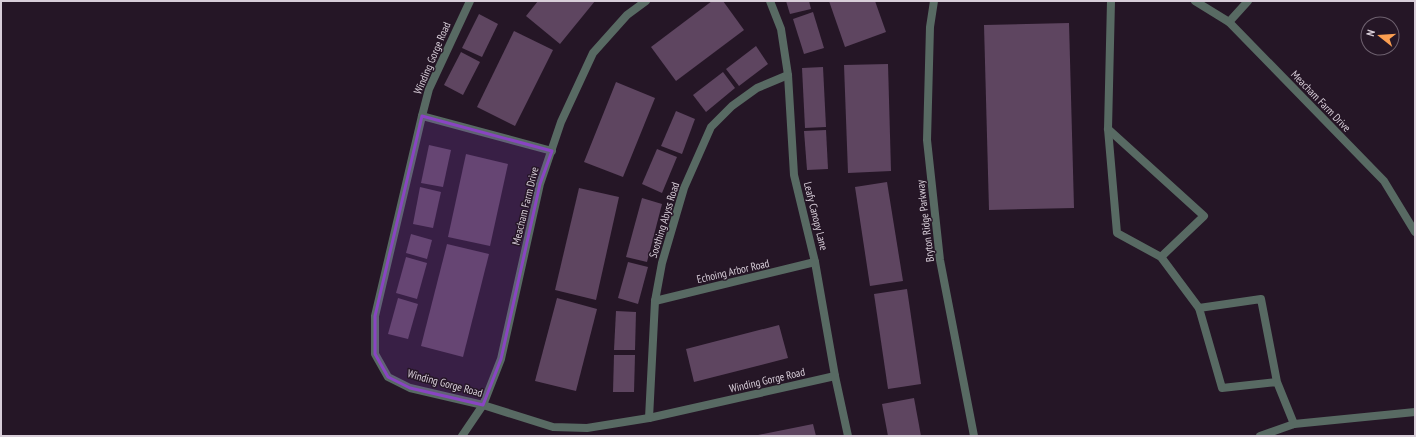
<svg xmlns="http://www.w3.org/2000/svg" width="1416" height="437" viewBox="0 0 1416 437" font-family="'PT Sans Narrow',sans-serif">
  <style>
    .building { fill: #5e4560 }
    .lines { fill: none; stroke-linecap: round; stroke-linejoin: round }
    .lane { stroke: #586a63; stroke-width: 8 }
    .street { stroke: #586a63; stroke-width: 8 }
    .marked { fill: #8944c3; fill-opacity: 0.2; stroke: #8944c3; stroke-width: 3; stroke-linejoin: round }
    .labels { text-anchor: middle; stroke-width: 3; stroke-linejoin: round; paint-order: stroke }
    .street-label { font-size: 11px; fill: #d8ced9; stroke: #251626 }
  </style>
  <rect width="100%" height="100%" fill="#251626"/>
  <g class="building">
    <polygon points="538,1 595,1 560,44 526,16"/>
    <polygon points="712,1 723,1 744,30 676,81 651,47"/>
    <polygon points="786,1 809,1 811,9 790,14"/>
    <polygon points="829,1 875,1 886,32 845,47"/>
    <polygon points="813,12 824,48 804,54 793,19"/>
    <polygon points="479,14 498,24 482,57 462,48"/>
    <polygon points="1069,23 1074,208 989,210 984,25"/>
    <polygon points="514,31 553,50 515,126 477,107"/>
    <polygon points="756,46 768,64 739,86 726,69"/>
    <polygon points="461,52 480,62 463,95 444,85"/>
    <polygon points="888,64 891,171 848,173 844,65"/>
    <polygon points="823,67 826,127 805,128 802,68"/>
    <polygon points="723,72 735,88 706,112 693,95"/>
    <polygon points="616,82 655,98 623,177 584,162"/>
    <polygon points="676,111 695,119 682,154 661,146"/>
    <polygon points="826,130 828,169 807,170 804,131"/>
    <polygon points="429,145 451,150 443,187 421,183"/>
    <polygon points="657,149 677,157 662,193 642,184"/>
    <polygon points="466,154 508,164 490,246 448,237"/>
    <polygon points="887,182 903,281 870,286 855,187"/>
    <polygon points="420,187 441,192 433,228 413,224"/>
    <polygon points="579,188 619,197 596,300 555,290"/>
    <polygon points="642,198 662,204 647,262 626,257"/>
    <polygon points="411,234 432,240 427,259 406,253"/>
    <polygon points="447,244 489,254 463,357 421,346"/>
    <polygon points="406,257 427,263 417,299 396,293"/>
    <polygon points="628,262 648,267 638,304 618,298"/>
    <polygon points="907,289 921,384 888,389 874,294"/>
    <polygon points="398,298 418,304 408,339 388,334"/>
    <polygon points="557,298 597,309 576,391 535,381"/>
    <polygon points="616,311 636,312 635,350 614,350"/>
    <polygon points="779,325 788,358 694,382 686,349"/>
    <polygon points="614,355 635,355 634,392 613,392"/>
    <polygon points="914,398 921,436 888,436 882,404"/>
    <polygon points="813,424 816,436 758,436 758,435"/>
  </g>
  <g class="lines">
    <g class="lane">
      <polyline points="1111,1 1108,129 1117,233 1161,257 1199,308"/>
      <polyline points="1229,22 1248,1"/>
      <polyline points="1108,129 1204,216 1161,257"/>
      <polyline points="1277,382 1222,388 1199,308 1261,299 1277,382 1294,424"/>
      <polyline points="1260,436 1294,424 1415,412"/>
    </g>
    <g class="street">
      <polyline points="470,1 429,89 422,116 375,316 375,354 388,377 410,388 483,405 553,427 587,428 649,418 835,376"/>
      <polyline points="770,1 781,29 788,75 794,175 815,262 835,376 848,436"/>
      <polyline points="934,1 930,27 927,140 940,260 974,436"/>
      <polyline points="1195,1 1229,22 1384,181 1415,232"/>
      <polyline points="422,116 552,151"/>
      <polyline points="655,301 815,262"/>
      <polyline points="649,418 655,301 662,263 684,188 711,127 732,106 757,88 788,75"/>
      <polyline points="462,436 483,405 501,359 540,184 561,122 593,53 627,15 646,1"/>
    </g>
  </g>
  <path class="marked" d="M422,116l130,35 -12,33 -39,175 -18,46 -73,-17 -22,-11 -13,-23v-38z"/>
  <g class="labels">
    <g class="street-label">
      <text transform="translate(432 58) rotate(-67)" y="4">Winding Gorge Road</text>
      <text transform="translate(1321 101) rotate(46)" y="4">Meacham Farm Drive</text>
      <text transform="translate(525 206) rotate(-76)" y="4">Meacham Farm Drive</text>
      <text transform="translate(816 216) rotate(76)" y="4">Leafy Canopy Lane</text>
      <text transform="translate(664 220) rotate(-73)" y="4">Soothing Abyss Road</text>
      <text transform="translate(925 221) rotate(-97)" y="4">Bryton Ridge Parkway</text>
      <text transform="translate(733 271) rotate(-13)" y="4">Echoing Arbor Road</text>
      <text transform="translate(767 380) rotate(-13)" y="4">Winding Gorge Road</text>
      <text transform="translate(445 383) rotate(15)" y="4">Winding Gorge Road</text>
    </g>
  </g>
  <rect width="1416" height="437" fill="none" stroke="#d8ced9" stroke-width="4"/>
  <g transform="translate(1380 36) rotate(287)"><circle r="19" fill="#251626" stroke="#6d606e"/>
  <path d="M0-3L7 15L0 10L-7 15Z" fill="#fb9e51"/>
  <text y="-6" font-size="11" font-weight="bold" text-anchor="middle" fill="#d8ced9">N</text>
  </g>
</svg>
